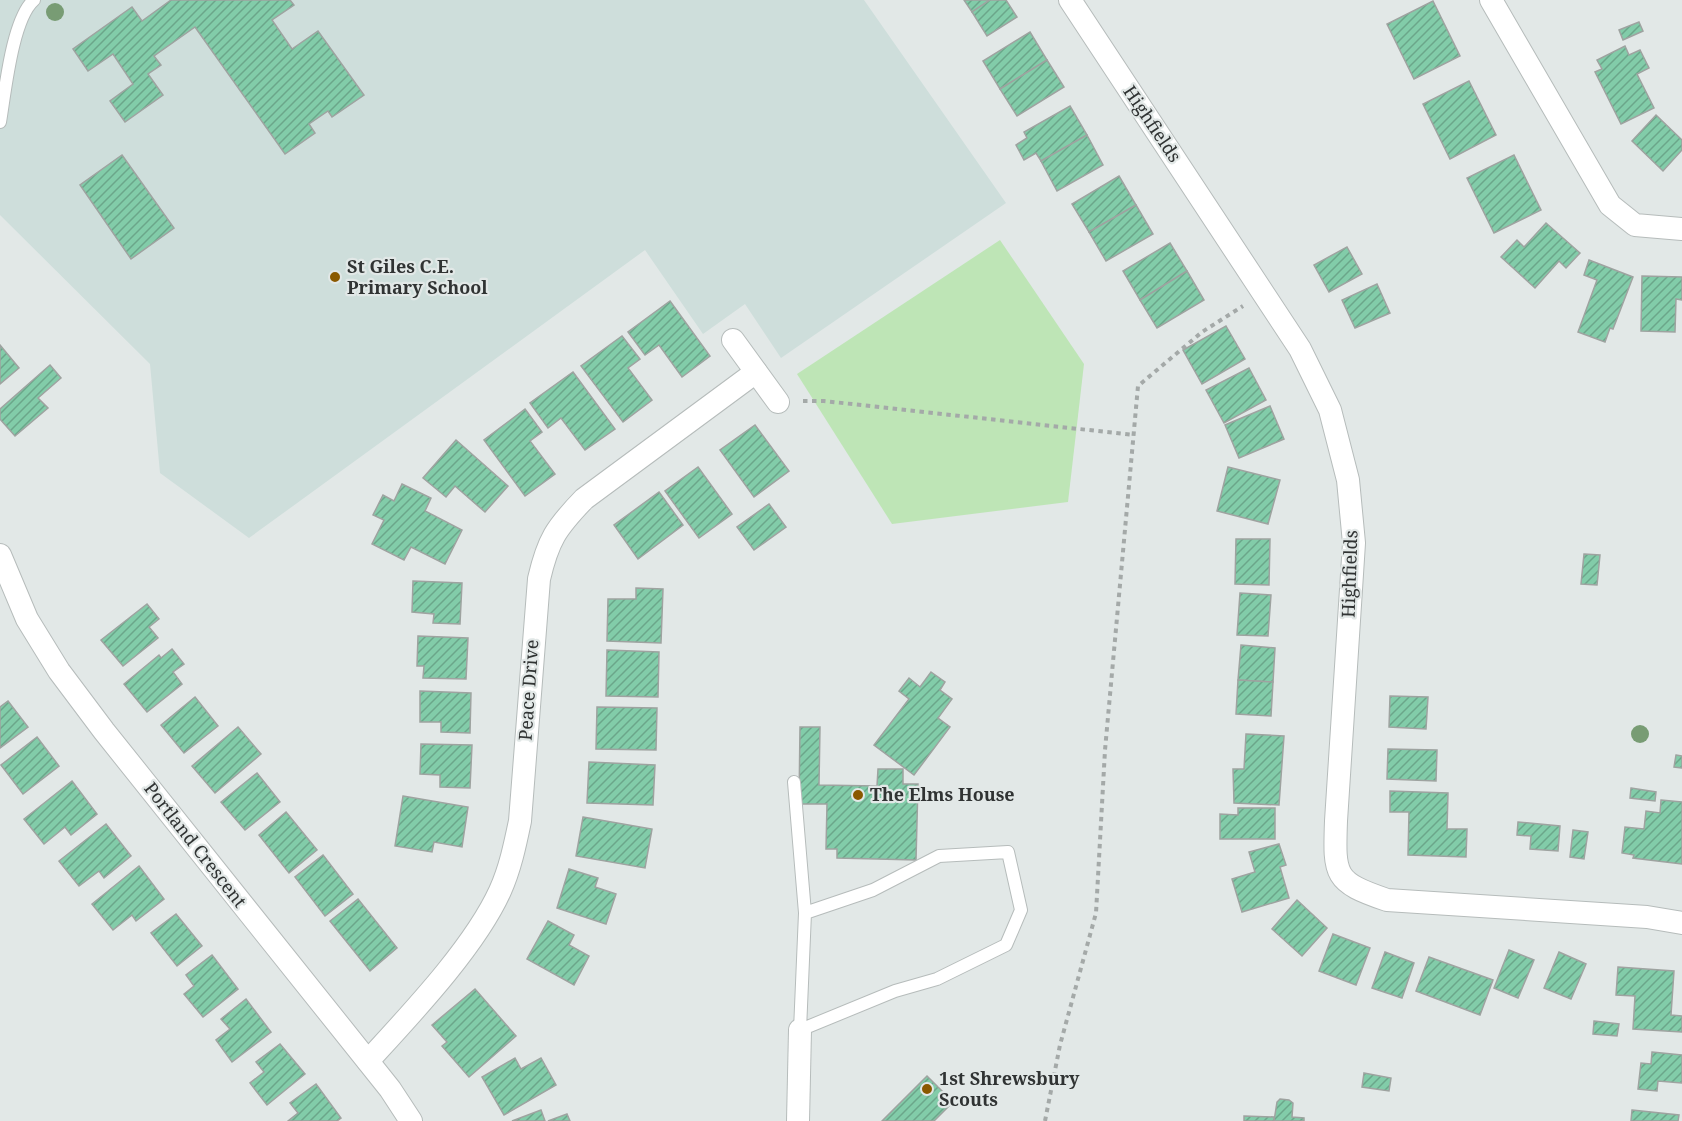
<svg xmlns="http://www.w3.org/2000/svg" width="1682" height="1121" viewBox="0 0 1682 1121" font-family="'Noto Serif',serif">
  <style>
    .built { fill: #cededb }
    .green { fill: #bee5b6 }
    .building { fill: url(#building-hatch); stroke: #9ea3a0; stroke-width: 1.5 }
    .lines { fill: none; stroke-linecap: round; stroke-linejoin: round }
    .service-casing { stroke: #b6bcbb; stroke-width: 14 }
    .minor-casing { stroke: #b6bcbb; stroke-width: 24 }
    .path { stroke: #a4a9a8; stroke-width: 4; stroke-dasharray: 4.5 4.5; stroke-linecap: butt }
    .service { stroke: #fff; stroke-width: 12 }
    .minor { stroke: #fff; stroke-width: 22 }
    .tree { fill: #789c74 }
    .poi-dot { fill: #8a5900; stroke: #e2e8e7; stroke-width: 2 }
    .labels { text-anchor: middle; stroke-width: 4.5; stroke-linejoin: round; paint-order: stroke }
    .street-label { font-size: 18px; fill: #303333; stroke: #e2e8e7 }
    .poi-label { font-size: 18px; font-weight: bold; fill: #303333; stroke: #e2e8e7; text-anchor: start }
  </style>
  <defs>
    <pattern id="building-hatch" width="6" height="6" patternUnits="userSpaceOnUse" patternTransform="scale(1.5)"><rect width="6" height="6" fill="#82cca9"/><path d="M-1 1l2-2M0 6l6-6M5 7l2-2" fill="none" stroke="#6ba68a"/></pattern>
  </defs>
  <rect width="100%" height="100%" fill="#e2e8e7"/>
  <polygon class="built" points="0,0 864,0 1006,203 781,358 745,304 703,334 645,250 249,538 160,473 150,364 0,215"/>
  <polygon class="green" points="1000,240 1084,364 1068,502 892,524 797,374"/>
  <g class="building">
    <polygon points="171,0 290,0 294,5 272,20 292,49 318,31 364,95 332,117 328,111 309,124 315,133 285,154 195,27 154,56 161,65 148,74 163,95 125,122 110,101 133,84 113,54 88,71 73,49 132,7 142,21"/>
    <polygon points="964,0 990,0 972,12"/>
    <polygon points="990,0 1006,0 1017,17 987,36 972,12"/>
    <polygon points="1433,1 1460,56 1414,79 1387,24"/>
    <polygon points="1639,22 1643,31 1623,40 1619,30"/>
    <polygon points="1030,32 1047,60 1000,89 983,61"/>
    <polygon points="1625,46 1629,55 1640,50 1649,68 1637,74 1654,108 1621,124 1595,72 1602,69 1597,60"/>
    <polygon points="1047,60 1064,87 1017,116 1000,89"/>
    <polygon points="1469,81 1496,135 1450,159 1423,104"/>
    <polygon points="1070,106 1087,135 1041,161 1036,153 1024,160 1016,145 1027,138 1024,132"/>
    <polygon points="1656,115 1682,140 1682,150 1663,171 1632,141"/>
    <polygon points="1087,135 1103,165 1057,191 1041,161"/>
    <polygon points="122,155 174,228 131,259 80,185"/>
    <polygon points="1514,155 1541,210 1494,233 1467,178"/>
    <polygon points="1119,176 1136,205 1089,232 1072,204"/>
    <polygon points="1136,205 1153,234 1106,261 1089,232"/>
    <polygon points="1546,223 1580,253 1566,268 1559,261 1535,288 1501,257 1517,240 1524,247"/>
    <polygon points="1170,243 1187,271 1140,300 1123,271"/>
    <polygon points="1347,247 1362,274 1329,292 1314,265"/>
    <polygon points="1589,260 1633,277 1613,329 1610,328 1605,342 1578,332 1597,280 1584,275"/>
    <polygon points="1187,271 1204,300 1157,328 1140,300"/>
    <polygon points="1642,276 1682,277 1682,300 1676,299 1675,332 1641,331"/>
    <polygon points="1377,284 1390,313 1355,328 1342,300"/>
    <polygon points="670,301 710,356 682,377 659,345 645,355 628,332"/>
    <polygon points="1226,326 1245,359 1202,384 1183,350"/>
    <polygon points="622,336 640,359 628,368 652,400 623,422 581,366"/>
    <polygon points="0,345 19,368 0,384"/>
    <polygon points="50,365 61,378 38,398 48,408 15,436 0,419 0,409"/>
    <polygon points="1249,368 1266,400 1224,423 1206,390"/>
    <polygon points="573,372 615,429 585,450 561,418 548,428 530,403"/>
    <polygon points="1270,406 1284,439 1239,458 1225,425"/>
    <polygon points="525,409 542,432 530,441 555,474 525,496 484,440"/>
    <polygon points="755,425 789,471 754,497 720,450"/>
    <polygon points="456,440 508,486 485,512 455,486 446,497 423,478"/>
    <polygon points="698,467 732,514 699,538 665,491"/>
    <polygon points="1228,467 1280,480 1268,524 1217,511"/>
    <polygon points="402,484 431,498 425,511 462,530 445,564 411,547 404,560 372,544 384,520 373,515 383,495 394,501"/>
    <polygon points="659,492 683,525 638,559 614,525"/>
    <polygon points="769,504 786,527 754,550 737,527"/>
    <polygon points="1236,539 1270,539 1269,585 1235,584"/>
    <polygon points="1584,554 1600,555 1597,585 1581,584"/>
    <polygon points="413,581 462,583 460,624 433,623 434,614 412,612"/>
    <polygon points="636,588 663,589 661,643 607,641 608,599 636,599"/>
    <polygon points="1240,593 1271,595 1268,636 1237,635"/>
    <polygon points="147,604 159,619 149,627 158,638 123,666 101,640"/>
    <polygon points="418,636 468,638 466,679 423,678 424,666 417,666"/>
    <polygon points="1241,645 1275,648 1273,682 1238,680"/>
    <polygon points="172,649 184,664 173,672 182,684 147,712 124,684 159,655 161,658"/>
    <polygon points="607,650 659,652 658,697 606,696"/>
    <polygon points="931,672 945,682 940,690 952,699 938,718 950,727 914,775 874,745 909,699 899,691 909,678 920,687"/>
    <polygon points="1238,680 1273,682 1271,716 1236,714"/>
    <polygon points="420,691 471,693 470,733 441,732 441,722 420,722"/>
    <polygon points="1390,696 1428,697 1426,729 1389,727"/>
    <polygon points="195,697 218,726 184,753 161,725"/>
    <polygon points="8,701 28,727 0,748 0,707"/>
    <polygon points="597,707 657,708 656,750 596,749"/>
    <polygon points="238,727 261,754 215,793 192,766"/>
    <polygon points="800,727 820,727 819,785 877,786 878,769 903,769 903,784 918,784 916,860 837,858 837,849 826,849 827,804 799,804"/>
    <polygon points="1246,734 1284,736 1279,805 1234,803 1233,769 1244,769"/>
    <polygon points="37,737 59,766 23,794 1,765"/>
    <polygon points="421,744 472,745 470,788 440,787 440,775 420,774"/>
    <polygon points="1388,749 1437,750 1436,781 1387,779"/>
    <polygon points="1676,755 1682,756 1682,768 1674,767"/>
    <polygon points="589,762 655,765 653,805 587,803"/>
    <polygon points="257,773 280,802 245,830 221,802"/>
    <polygon points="72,781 97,814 71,835 65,827 44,844 24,819"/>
    <polygon points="1631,788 1656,792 1655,801 1630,798"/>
    <polygon points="1390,791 1448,793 1447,829 1467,829 1466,857 1408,855 1409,812 1390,812"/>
    <polygon points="403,796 468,807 462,847 434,842 432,852 395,846"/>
    <polygon points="1661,800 1682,802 1682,864 1633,858 1634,855 1622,853 1625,827 1644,829 1646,811 1660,813"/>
    <polygon points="1238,808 1275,808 1275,839 1220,839 1220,814 1238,815"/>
    <polygon points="286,812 317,850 289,873 259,835"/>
    <polygon points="583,817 652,829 645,868 576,856"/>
    <polygon points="1518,822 1560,826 1558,851 1530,849 1531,836 1517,835"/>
    <polygon points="106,824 131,856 104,878 99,871 79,886 59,861"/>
    <polygon points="1573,830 1588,832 1584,859 1570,857"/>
    <polygon points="1279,844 1286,865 1280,867 1289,898 1242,912 1232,879 1255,872 1249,852"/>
    <polygon points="323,855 353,894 325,916 295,877"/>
    <polygon points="139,866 164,899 136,921 132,915 113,930 92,904"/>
    <polygon points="569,869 598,878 595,887 616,894 606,924 557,908"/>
    <polygon points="358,899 397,948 370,971 330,921"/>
    <polygon points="1297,900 1327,928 1302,956 1272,929"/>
    <polygon points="176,914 202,946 177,966 151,933"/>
    <polygon points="548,921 574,935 569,945 589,956 574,985 527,959"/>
    <polygon points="1333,934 1370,948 1356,985 1319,971"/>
    <polygon points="1509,950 1534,960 1518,998 1494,988"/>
    <polygon points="1385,952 1414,963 1402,998 1372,988"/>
    <polygon points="1559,952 1586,964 1571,999 1544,988"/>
    <polygon points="212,955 238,989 203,1017 184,994 194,986 186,975"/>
    <polygon points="1429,957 1493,980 1480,1015 1416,991"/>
    <polygon points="1618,967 1674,971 1671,1015 1682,1016 1682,1032 1633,1029 1635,996 1616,995"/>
    <polygon points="475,989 516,1036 469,1077 442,1046 447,1042 432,1025"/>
    <polygon points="246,999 271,1032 232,1062 216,1040 230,1029 221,1019"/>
    <polygon points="1594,1021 1619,1024 1617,1036 1593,1034"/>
    <polygon points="280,1044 305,1074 267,1105 250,1083 264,1072 256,1062"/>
    <polygon points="1652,1052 1682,1055 1682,1083 1658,1081 1657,1091 1638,1089 1641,1063 1651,1064"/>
    <polygon points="515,1058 521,1069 541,1058 556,1085 504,1115 482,1077"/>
    <polygon points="1364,1073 1391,1078 1389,1091 1362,1087"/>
    <polygon points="927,1076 953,1102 934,1121 882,1121"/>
    <polygon points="316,1084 341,1118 337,1121 288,1121 298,1113 290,1103"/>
    <polygon points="1280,1099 1289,1100 1293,1103 1292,1117 1304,1118 1304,1121 1274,1121 1277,1102"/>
    <polygon points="541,1110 545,1121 512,1121"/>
    <polygon points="1632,1110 1679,1115 1678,1121 1631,1121"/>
    <polygon points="567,1114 570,1121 548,1121"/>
    <polygon points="1244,1116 1274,1117 1274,1121 1244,1121"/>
  </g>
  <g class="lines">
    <g class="service-casing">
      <g id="service">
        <path d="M0,122c5,-29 12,-103 34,-122"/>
        <polyline points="794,782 805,913 800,1030 895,991 937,979 1006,945 1021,910 1008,852 939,856 873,890 805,913"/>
      </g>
    </g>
    <g class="minor-casing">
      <g id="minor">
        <path d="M1070,0l230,349 30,61 18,70 6,63 -18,278c-2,55 -2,61 51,79l260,17 35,6"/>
        <polyline points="1491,0 1610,205 1635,225 1682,229"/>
        <polyline points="733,340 778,402"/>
        <polyline points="0,555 27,619 59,671 104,731 390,1089 411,1121"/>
        <path d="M368,1061c42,-46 106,-113 132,-170 10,-22 15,-46 20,-70l19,-242c9,-39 17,-51 45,-80l172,-127"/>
        <polyline points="798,1121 800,1030"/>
      </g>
    </g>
    <g class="path">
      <polyline points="803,401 824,401 1134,435"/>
      <polyline points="1045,1121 1060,1045 1096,913 1105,750 1138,386 1202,332 1243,306"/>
    </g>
    <use href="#service" class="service"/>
    <use href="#minor" class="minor"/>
  </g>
  <g class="tree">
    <circle cx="55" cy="12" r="9"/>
    <circle cx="1640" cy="734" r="9"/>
  </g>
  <g class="poi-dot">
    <circle cx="335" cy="277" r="6"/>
    <circle cx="858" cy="795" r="6"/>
    <circle cx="927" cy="1089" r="6"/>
  </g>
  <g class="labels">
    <g class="street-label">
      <text transform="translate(1152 124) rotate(56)" y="6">Highfields</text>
      <text transform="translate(1350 574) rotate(-88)" y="6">Highfields</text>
      <text transform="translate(529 690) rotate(-86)" y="6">Peace Drive</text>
      <text transform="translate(195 845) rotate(52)" y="6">Portland Crescent</text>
    </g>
    <g class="poi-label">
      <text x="347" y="273">St Giles C.E.<tspan x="347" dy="21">Primary School</tspan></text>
      <text x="870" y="801">The Elms House</text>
      <text x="939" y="1085">1st Shrewsbury<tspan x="939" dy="21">Scouts</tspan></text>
    </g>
  </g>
</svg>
